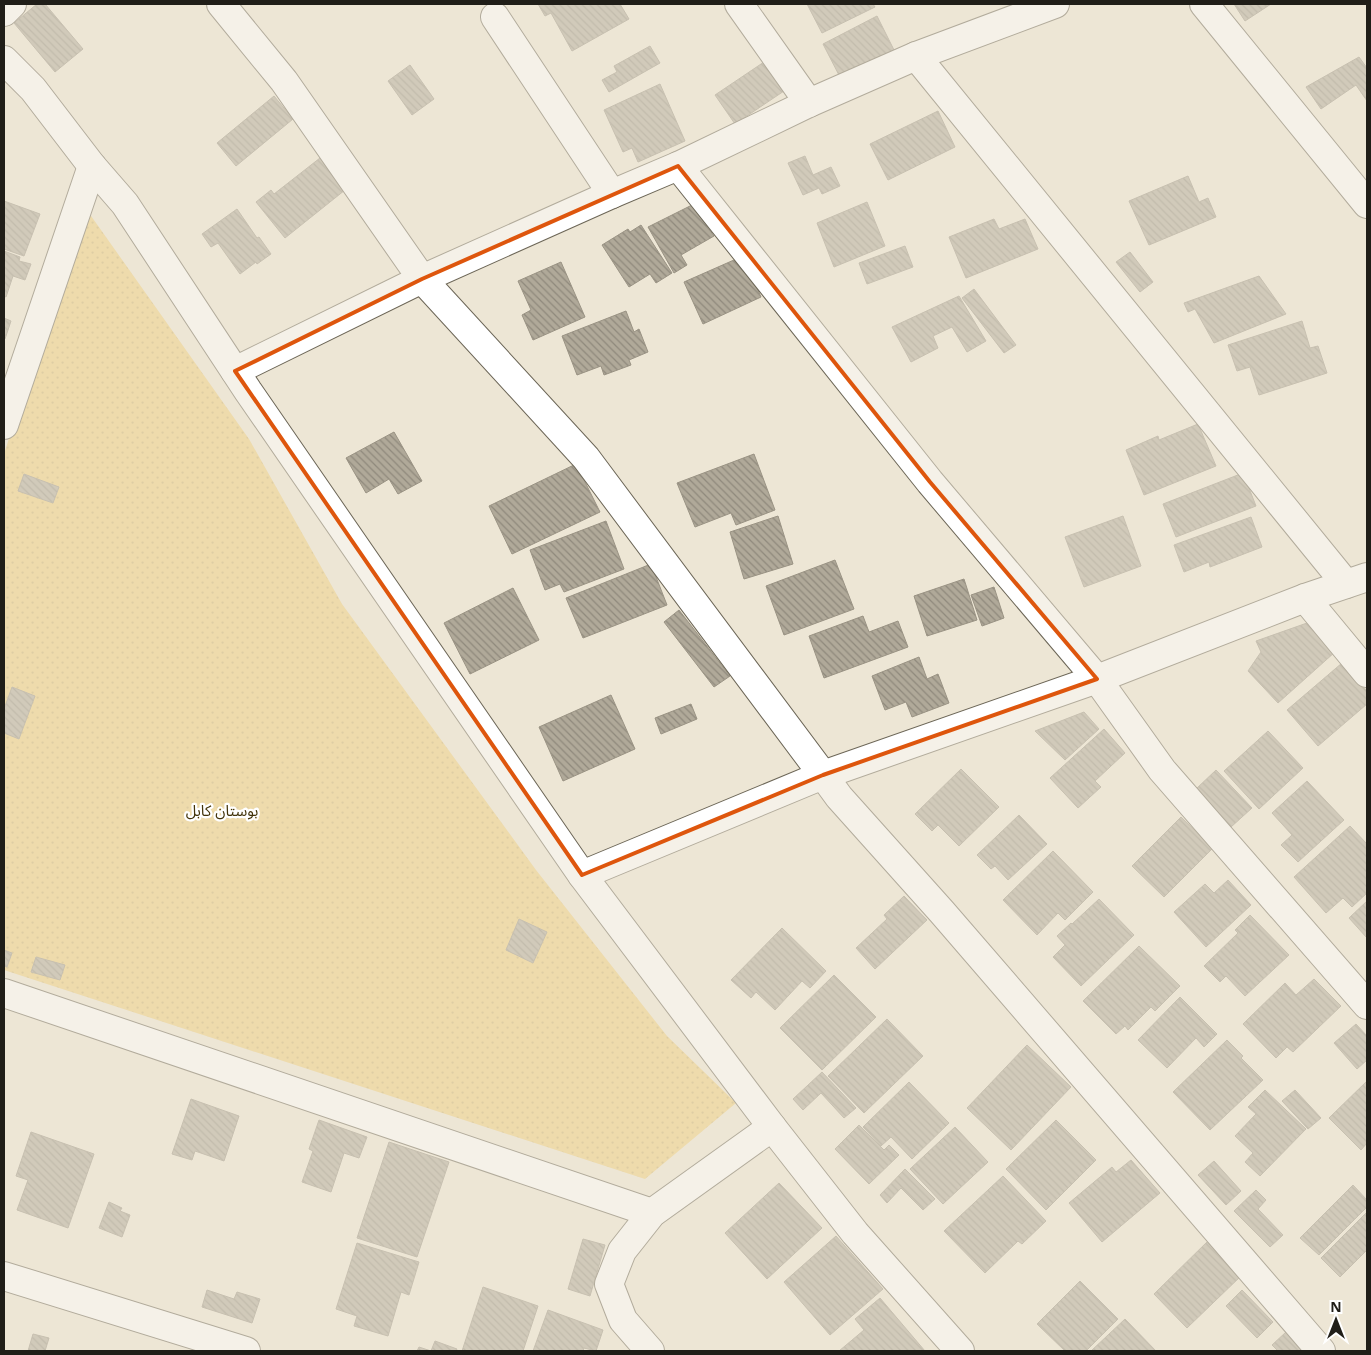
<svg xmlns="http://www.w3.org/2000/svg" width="1371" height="1355" viewBox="0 0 1371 1355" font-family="'Open Sans','Noto Sans Arabic',sans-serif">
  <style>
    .park { fill: url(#park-dots) }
    .building { fill: url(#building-back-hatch); stroke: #9a9384 }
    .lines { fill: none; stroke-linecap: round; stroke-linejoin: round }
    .minor-casing { stroke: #6c6657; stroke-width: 30 }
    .minor { stroke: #fff; stroke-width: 28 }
    .marked { fill: none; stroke: #de560d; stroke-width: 4; stroke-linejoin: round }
    .labels { text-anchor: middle; stroke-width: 4.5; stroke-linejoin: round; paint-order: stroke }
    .park-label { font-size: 15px; fill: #42330a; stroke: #fff }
  </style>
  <defs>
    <pattern id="park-dots" width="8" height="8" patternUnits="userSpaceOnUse" patternTransform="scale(1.25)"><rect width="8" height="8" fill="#efce7a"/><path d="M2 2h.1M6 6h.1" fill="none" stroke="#cdb069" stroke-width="1.8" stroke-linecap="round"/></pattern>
    <pattern id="building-back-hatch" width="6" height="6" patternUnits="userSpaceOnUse" patternTransform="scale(1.25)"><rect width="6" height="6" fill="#b0a999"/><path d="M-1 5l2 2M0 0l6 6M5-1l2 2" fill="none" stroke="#8f897c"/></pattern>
  </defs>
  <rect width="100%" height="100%" fill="#ede6d5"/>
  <polygon class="park" points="84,206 249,439 342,604 536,870 667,1036 736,1103 645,1179 4,970 4,454"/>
  <g class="building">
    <polygon points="37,4 45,4 83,49 55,72 14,23"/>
    <polygon points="538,4 620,4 629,19 572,51 551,13 545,16"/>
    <polygon points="807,4 873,4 875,7 822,33"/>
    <polygon points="1234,4 1271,4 1245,21"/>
    <polygon points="877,16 896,54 842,81 823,44"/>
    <polygon points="650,46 660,63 609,92 602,80 617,72 614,66"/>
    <polygon points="1359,57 1367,68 1367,101 1356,85 1321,109 1306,87"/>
    <polygon points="764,62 784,91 735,124 715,95"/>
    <polygon points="410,65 434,99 412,115 388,81"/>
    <polygon points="660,84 685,141 638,162 632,148 623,152 604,110"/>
    <polygon points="274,96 293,119 236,166 217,143"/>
    <polygon points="938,111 955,147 888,180 870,144"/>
    <polygon points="805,156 813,175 831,167 840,186 822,194 819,188 803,195 788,163"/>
    <polygon points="320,158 345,190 285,238 256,202 271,190 274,194"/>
    <polygon points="1188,176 1199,202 1208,198 1216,217 1149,245 1129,201"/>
    <polygon points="4,201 40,214 24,256 4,249"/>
    <polygon points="867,202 885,246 834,267 817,223"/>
    <polygon points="692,205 714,236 681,255 687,265 674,273 648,227"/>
    <polygon points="237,209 257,238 259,237 271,254 257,264 256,262 240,274 218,243 211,247 202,234"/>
    <polygon points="994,219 999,229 1025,219 1038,249 966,278 949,237"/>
    <polygon points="641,225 672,273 656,283 650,274 629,287 602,245 628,229 630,232"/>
    <polygon points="905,246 913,267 867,284 859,263"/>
    <polygon points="4,251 20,257 19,261 31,264 25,280 13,276 6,297 4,296"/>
    <polygon points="1130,252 1153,282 1140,292 1116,262"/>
    <polygon points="743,256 761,297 703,324 684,282"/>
    <polygon points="561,262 585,317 533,340 522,315 531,310 518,281"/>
    <polygon points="1259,276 1286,314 1214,343 1195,309 1188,312 1184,303"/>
    <polygon points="974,289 1016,345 1004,353 962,298"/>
    <polygon points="959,296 986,341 967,352 952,327 933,336 938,348 911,362 892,327"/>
    <polygon points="626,311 634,332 639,329 648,352 629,360 631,365 604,375 601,366 577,375 562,336"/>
    <polygon points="4,318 11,321 5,339 4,339"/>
    <polygon points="1302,321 1310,348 1318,346 1327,373 1259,395 1250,367 1237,371 1228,345"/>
    <polygon points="1198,424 1216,466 1144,495 1126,450 1158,436 1159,440"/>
    <polygon points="394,432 422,481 398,494 389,479 366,493 346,458"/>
    <polygon points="754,454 775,510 736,525 731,513 695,527 677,483"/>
    <polygon points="576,464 600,512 512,554 489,506"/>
    <polygon points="1243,473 1256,506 1176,537 1163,504"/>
    <polygon points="24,474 59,487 53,503 18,491"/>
    <polygon points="778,516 793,564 744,579 730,532"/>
    <polygon points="1123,516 1141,566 1084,587 1065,537"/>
    <polygon points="1251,517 1262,547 1210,567 1209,562 1184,572 1174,545"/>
    <polygon points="606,521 624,569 564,592 560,584 545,590 530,550"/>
    <polygon points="835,560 854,609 784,635 766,586"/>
    <polygon points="651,564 667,605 583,638 566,598"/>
    <polygon points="964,579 977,620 927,636 914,596"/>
    <polygon points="994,587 1004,618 982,626 971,595"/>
    <polygon points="513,588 539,640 470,674 444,623"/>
    <polygon points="679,610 730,676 714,687 664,622"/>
    <polygon points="863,616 869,632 898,621 908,647 824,678 809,636"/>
    <polygon points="1307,623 1335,652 1278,703 1248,671 1261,652 1256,641"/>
    <polygon points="919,657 927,679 938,674 949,703 912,717 906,702 885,710 872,676"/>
    <polygon points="1342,663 1367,691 1367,704 1318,746 1287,710"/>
    <polygon points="12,687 35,696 19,739 4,733 4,709"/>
    <polygon points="611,695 635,749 563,781 539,727"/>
    <polygon points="691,704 697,719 661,734 655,718"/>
    <polygon points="1084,712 1099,729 1065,760 1035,731"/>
    <polygon points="1104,729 1125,753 1095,781 1101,787 1078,808 1050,778"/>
    <polygon points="1268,731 1303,768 1259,809 1224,771"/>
    <polygon points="961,769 999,807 959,846 938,825 932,831 915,814"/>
    <polygon points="1216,770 1252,808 1231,827 1196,789"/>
    <polygon points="1307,781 1344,820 1298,862 1281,845 1292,835 1272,813"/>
    <polygon points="1019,815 1047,844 1008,880 995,866 991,869 977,855"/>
    <polygon points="1181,817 1213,848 1164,897 1132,866"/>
    <polygon points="1350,826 1367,844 1367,893 1352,907 1343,898 1326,913 1294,877"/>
    <polygon points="1053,851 1093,892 1065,920 1058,913 1037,935 1003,900"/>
    <polygon points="1228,880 1251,905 1206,947 1174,912 1205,884 1214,893"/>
    <polygon points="904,896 927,920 875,969 856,948 887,919 884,915"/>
    <polygon points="1099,899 1134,935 1081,986 1053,957 1065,945 1057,936 1071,923 1072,924"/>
    <polygon points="1367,901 1367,938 1349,918"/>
    <polygon points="1250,915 1289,955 1245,996 1226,976 1220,982 1204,966 1238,933 1235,930"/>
    <polygon points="519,919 547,932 533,963 506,950"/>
    <polygon points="782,928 826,971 810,988 802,981 775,1010 756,992 751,998 731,980"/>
    <polygon points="1139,946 1180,986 1155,1011 1151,1007 1128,1030 1125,1026 1116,1034 1083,1001"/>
    <polygon points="4,950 12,953 7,967 4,966"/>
    <polygon points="36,957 65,965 60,980 31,972"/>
    <polygon points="834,975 876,1017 822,1070 780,1028"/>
    <polygon points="1314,979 1341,1006 1293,1052 1287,1047 1276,1058 1243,1024 1285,983 1296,995"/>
    <polygon points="1180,997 1217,1034 1204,1047 1196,1038 1167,1068 1138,1040"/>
    <polygon points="887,1019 923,1056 864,1113 828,1076"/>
    <polygon points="1356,1024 1367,1036 1367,1060 1357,1069 1334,1043"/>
    <polygon points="1227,1040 1243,1056 1241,1058 1263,1080 1210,1130 1173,1092"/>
    <polygon points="1027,1045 1071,1087 1011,1150 967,1108"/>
    <polygon points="822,1072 856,1108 844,1118 821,1093 803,1110 793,1099"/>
    <polygon points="1367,1081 1367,1143 1361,1150 1329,1118"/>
    <polygon points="909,1082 949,1123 912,1159 891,1137 881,1146 863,1127"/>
    <polygon points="1265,1090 1306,1129 1260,1176 1245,1162 1253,1153 1235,1136 1256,1114 1248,1107"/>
    <polygon points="1295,1090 1321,1118 1308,1129 1282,1101"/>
    <polygon points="191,1099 239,1116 224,1161 195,1151 192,1160 172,1154"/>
    <polygon points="319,1120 367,1137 359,1158 344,1153 331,1192 302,1182 313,1151 309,1149"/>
    <polygon points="1056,1120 1096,1160 1046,1210 1006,1169"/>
    <polygon points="859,1125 884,1150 889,1145 899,1155 869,1184 835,1149"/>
    <polygon points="955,1127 988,1162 943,1204 910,1169"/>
    <polygon points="31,1132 94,1154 68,1228 17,1210 28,1180 16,1176"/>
    <polygon points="389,1142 449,1162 417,1257 357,1238"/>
    <polygon points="1131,1160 1160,1193 1102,1242 1069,1203 1112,1167 1116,1172"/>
    <polygon points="1214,1161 1241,1191 1226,1205 1198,1175"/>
    <polygon points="905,1169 935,1199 923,1210 901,1188 887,1203 880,1195"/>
    <polygon points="1003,1176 1046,1221 1022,1244 1018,1241 985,1273 944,1231"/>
    <polygon points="779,1183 822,1228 767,1279 725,1233"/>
    <polygon points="1353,1185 1367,1200 1367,1207 1319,1255 1300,1238"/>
    <polygon points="1256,1190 1266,1200 1258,1209 1283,1235 1270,1247 1234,1211"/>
    <polygon points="109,1202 122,1208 120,1211 130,1215 122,1237 99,1228"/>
    <polygon points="1367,1212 1367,1250 1340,1277 1321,1258"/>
    <polygon points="836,1236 883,1289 830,1335 784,1282"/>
    <polygon points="583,1239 605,1245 590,1296 568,1289"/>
    <polygon points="1209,1240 1242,1275 1187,1328 1154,1294"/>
    <polygon points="357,1243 419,1262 409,1295 401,1292 388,1336 354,1326 357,1316 336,1309"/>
    <polygon points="1080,1281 1118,1319 1086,1351 1065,1351 1037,1324"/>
    <polygon points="483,1287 538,1306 523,1351 462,1351"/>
    <polygon points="207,1290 234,1299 237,1292 260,1299 252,1323 202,1307"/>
    <polygon points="1242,1290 1273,1322 1257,1338 1226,1306"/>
    <polygon points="880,1298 925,1351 839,1351 864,1330 855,1319"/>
    <polygon points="548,1310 603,1330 596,1351 584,1348 583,1351 533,1351"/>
    <polygon points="1125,1319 1156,1351 1091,1351"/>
    <polygon points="1286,1332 1305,1351 1278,1351 1272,1345"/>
    <polygon points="33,1334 49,1338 45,1351 28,1351"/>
    <polygon points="435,1341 457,1349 456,1351 417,1351 419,1347 431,1351"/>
  </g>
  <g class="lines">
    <g class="minor-casing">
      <g id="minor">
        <polyline points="221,4 284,81 422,279 586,458 823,775 839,797 942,912 1321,1351"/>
        <polyline points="739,4 809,103"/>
        <polyline points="1204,4 1367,204"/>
        <polyline points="4,12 12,4"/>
        <polyline points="495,17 612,194"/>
        <polyline points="916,56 1346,584"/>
        <polyline points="4,60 33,89 92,166 125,204 248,391 582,875 772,1127 855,1233 960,1351"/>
        <polyline points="678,166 930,482 1097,679 1162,770 1367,1005"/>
        <polyline points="235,371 422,279 612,194 678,166 809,103 916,56 1055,4"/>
        <polyline points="4,425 92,166"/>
        <polyline points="1305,598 1367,673"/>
        <polyline points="582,875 823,775 1097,679 1305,598 1367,577"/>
        <polyline points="4,993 652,1213"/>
        <polyline points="4,1276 246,1351"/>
        <polyline points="650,1351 623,1320 609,1284 622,1251 652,1213 772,1127"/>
      </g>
    </g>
    <use href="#minor" class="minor"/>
  </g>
  <path d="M0 0H1371V1355H0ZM678,166l252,316 167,197 -274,96 -241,100 -347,-504 187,-92z" fill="#ede6d5" fill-opacity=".55" fill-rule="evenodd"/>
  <path class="marked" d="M678,166l252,316 167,197 -274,96 -241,100 -347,-504 187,-92z"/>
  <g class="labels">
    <g class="park-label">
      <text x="222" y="816">بوستان کابل</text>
    </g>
  </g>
  <rect width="1371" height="1355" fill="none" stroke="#201e18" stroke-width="10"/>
  <g transform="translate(1336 1320)" stroke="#ffffff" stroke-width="4" paint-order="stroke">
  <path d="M0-4L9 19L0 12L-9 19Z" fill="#201e18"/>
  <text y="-8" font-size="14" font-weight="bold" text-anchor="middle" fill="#201e18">N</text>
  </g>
</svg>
